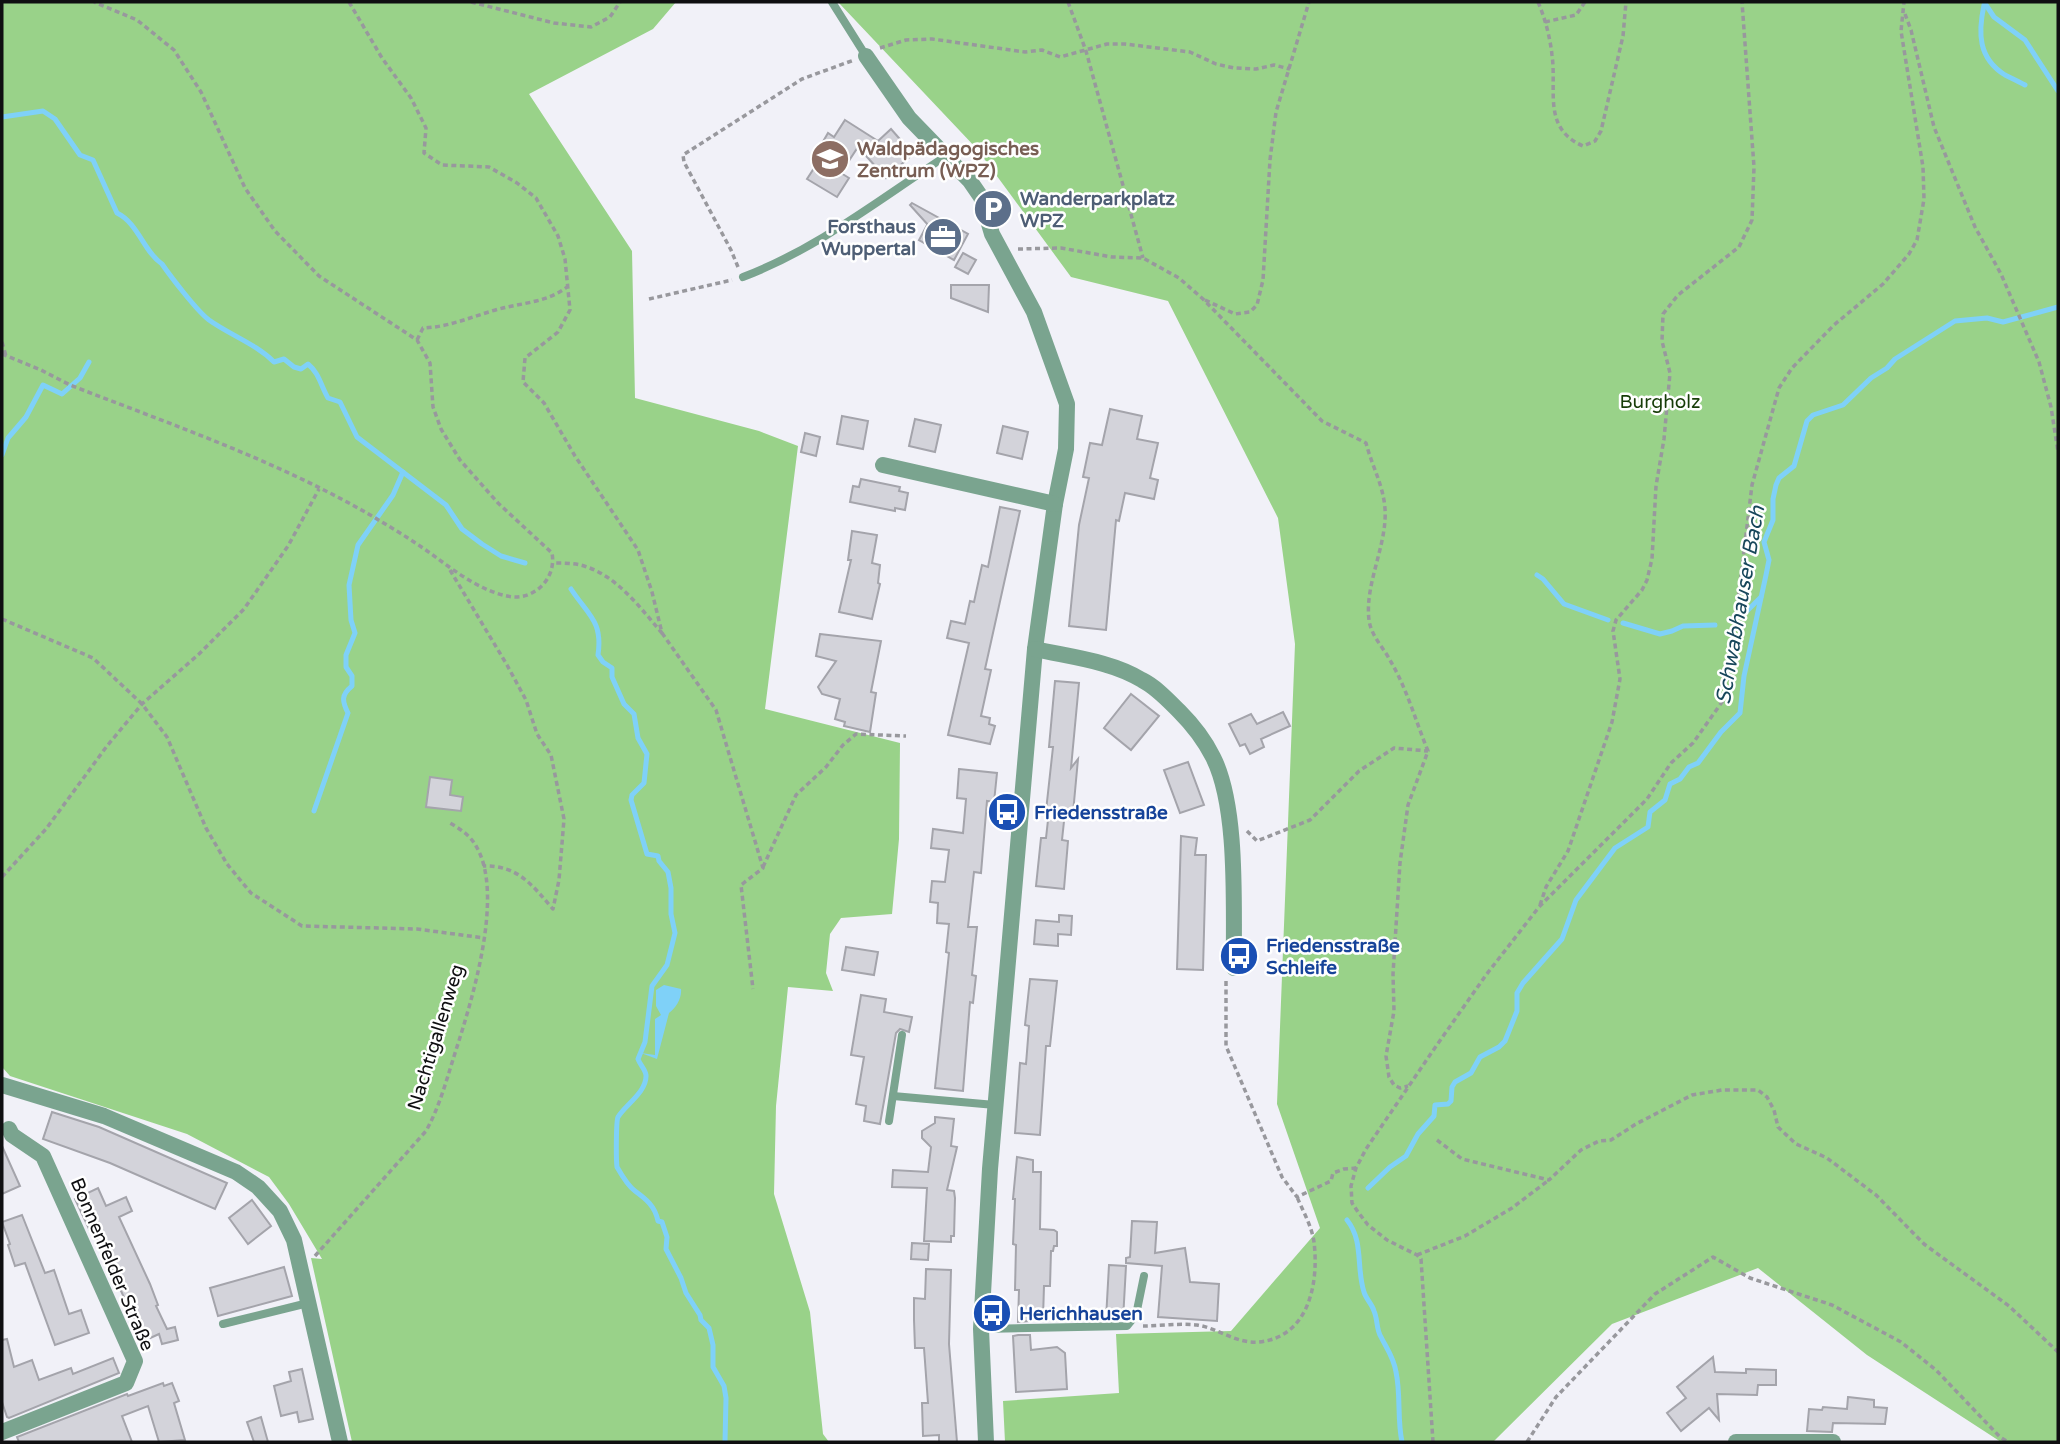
<svg xmlns="http://www.w3.org/2000/svg" width="2060" height="1444" viewBox="0 0 2060 1444" font-family="'Varela Round',sans-serif">
  <style>
    .green { fill: #99d289 }
    .water { fill: #7fd1f8 }
    .lines { fill: none; stroke-linecap: round; stroke-linejoin: round }
    .stream { stroke: #7fd1f8; stroke-width: 5 }
    .building { fill: #d3d3da; stroke: #a4a4ab; stroke-width: 2 }
    .path { stroke: #98989d; stroke-width: 3.5; stroke-dasharray: 5 3.5; stroke-linecap: butt }
    .service { stroke: #7aa48f; stroke-width: 8 }
    .minor { stroke: #7aa48f; stroke-width: 16 }
    .labels { text-anchor: middle; stroke-width: 5; stroke-linejoin: round; paint-order: stroke }
    .education-label { font-size: 19px; font-weight: bold; fill: #785e54; stroke: #fff; text-anchor: start }
    .service-label { font-size: 19px; font-weight: bold; fill: #4e5e75; stroke: #fff; text-anchor: start }
    .park-label { font-size: 19px; fill: #173d08; stroke: #fff }
    .transit-label { font-size: 19px; font-weight: bold; fill: #164399; stroke: #fff; text-anchor: start }
    .street-label { font-size: 19px; fill: #0f0f11; stroke: #fff }
    .water-label { font-size: 21px; font-style: italic; fill: #18475b; stroke: #fff }
  </style>
  <rect width="100%" height="100%" fill="#f1f1f8"/>
  <g class="green">
    <polygon points="2,2 676,2 653,29 529,94 632,251 635,398 759,431 798,446 765,709 900,743 899,839 892,914 841,918 830,934 826,973 833,991 788,987 776,1106 774,1194 810,1312 823,1434 829,1442 352,1442 311,1258 322,1259 289,1204 269,1177 187,1134 10,1076 2,1067"/>
    <polygon points="838,2 2058,2 2058,1442 2001,1442 1867,1355 1758,1268 1612,1324 1493,1442 1005,1442 1003,1401 1119,1393 1116,1334 1231,1331 1320,1228 1277,1104 1295,644 1278,518 1168,301 1071,277 977,149"/>
  </g>
  <path class="water" d="M664,985l17,4c1,9 -5,19 -12,24l-12,46 -16,-6 14,2v-36l6,-4 -5,-9v-16z"/>
  <g class="lines">
    <g class="stream">
      <polyline points="1984,2 1994,17 2025,40 2058,91"/>
      <path d="M1984,5c-6,28 -6,53 21,70 6,3 13,6 20,10"/>
      <path d="M2,117l41,-6 12,8 25,36 13,5 24,53c21,10 27,39 45,51 9,13 35,47 47,56 21,15 47,24 65,42l10,-3 10,8 7,2 7,-5c11,9 13,22 20,34l12,4 17,35 89,68 16,24 20,15 19,12 24,7"/>
      <polyline points="2,455 8,438 26,417 43,385 62,394 80,378 89,362"/>
      <polyline points="1537,575 1543,579 1564,604 1608,620"/>
      <path d="M571,589c17,26 32,32 27,66l5,7 9,6v9l12,27 10,10 4,24 9,16 -3,29 -12,12 -1,5 16,54 11,2 1,5 9,11 3,16v26l4,19 -8,32 -15,21 -7,56 -7,17c2,6 7,10 8,16 1,17 -21,30 -28,42 -2,4 -2,43 -1,50 4,7 11,19 18,24 11,8 20,15 23,30l4,1 5,15 -1,12 15,29 5,15 14,22 1,5 8,8 4,17v22l11,19 2,12 -1,44"/>
      <polyline points="1741,617 1761,597"/>
      <polyline points="1623,623 1660,634 1672,631 1683,626 1715,625"/>
      <path d="M314,811l34,-98c-6,-12 -7,-18 4,-27v-10l-6,-9v-12l9,-22 -4,-13 -2,-35 9,-40 35,-50 10,-23"/>
      <polyline points="1368,1188 1390,1167 1406,1156 1418,1134 1434,1116 1435,1105 1448,1104 1451,1101 1452,1087 1455,1082 1471,1073 1480,1057 1499,1047 1505,1041 1517,1011 1517,993 1523,983 1562,939 1576,900 1615,848 1648,827 1650,812 1665,800 1670,784 1680,779 1689,767 1698,763 1721,732 1740,713 1744,676 1766,575 1769,560 1764,542 1773,520 1773,499 1776,485 1779,478 1794,466 1807,421 1813,415 1843,405 1871,378 1887,368 1895,359 1955,321 1987,318 2003,322 2058,307"/>
      <path d="M1347,1220c17,21 9,48 17,72 2,7 8,12 10,19 4,9 2,18 7,26 6,12 13,21 15,35 5,23 1,47 6,70"/>
    </g>
  </g>
  <g class="building">
    <polygon points="845,120 878,141 891,129 913,154 886,178 858,147 841,173 849,178 837,197 807,179 818,162 813,159 828,133 834,137"/>
    <polygon points="912,203 968,234 954,260 919,240 927,225 929,226 910,205"/>
    <polygon points="963,253 976,260 968,274 955,267"/>
    <polygon points="951,285 989,285 988,312 951,298"/>
    <polygon points="1110,409 1142,416 1137,439 1158,443 1150,478 1158,480 1154,499 1125,493 1119,521 1116,520 1106,630 1069,626 1079,525 1089,478 1083,477 1090,443 1102,445"/>
    <polygon points="842,416 868,421 863,449 837,444"/>
    <polygon points="915,419 941,425 935,452 909,446"/>
    <polygon points="1003,426 1028,432 1022,459 997,453"/>
    <polygon points="805,433 820,437 816,456 801,452"/>
    <polygon points="861,479 900,487 899,491 908,493 905,510 895,508 895,511 850,502 853,486 859,487"/>
    <polygon points="1000,507 1020,511 985,669 991,670 981,716 990,718 989,724 995,726 990,744 948,735 969,643 947,638 951,621 965,624 970,601 974,602 982,565 988,567"/>
    <polygon points="852,531 877,535 872,563 880,565 878,583 880,584 872,619 839,612 851,560 848,560"/>
    <polygon points="820,634 881,641 871,692 876,693 870,732 844,726 845,722 835,719 840,699 822,694 818,687 836,661 816,656"/>
    <polygon points="1055,681 1079,683 1071,768 1078,759 1073,813 1065,812 1062,840 1068,841 1064,889 1036,886 1041,838 1046,838 1049,811 1046,811 1053,747 1049,747"/>
    <polygon points="1131,694 1159,716 1131,750 1104,728"/>
    <polygon points="1283,712 1290,726 1261,739 1264,747 1250,754 1245,744 1240,746 1229,724 1251,714 1257,724"/>
    <polygon points="1188,762 1204,805 1180,813 1164,770"/>
    <polygon points="959,769 997,773 994,802 987,801 981,873 974,872 968,927 977,927 972,975 976,976 973,1003 970,1002 963,1091 935,1088 949,953 946,952 949,924 937,923 938,903 930,902 932,881 945,882 949,850 931,848 933,829 963,833 966,799 957,798"/>
    <polygon points="430,777 452,780 450,795 463,797 461,811 426,807"/>
    <polygon points="1181,836 1197,838 1195,855 1206,855 1203,970 1177,969"/>
    <polygon points="1059,915 1072,916 1071,935 1058,934 1058,946 1034,944 1036,920 1059,922"/>
    <polygon points="846,947 878,952 874,975 842,970"/>
    <polygon points="1030,979 1057,981 1050,1046 1046,1046 1040,1135 1015,1133 1020,1063 1026,1064 1029,1026 1025,1025"/>
    <polygon points="861,995 886,999 884,1012 912,1017 909,1032 900,1029 896,1033 880,1124 864,1121 866,1106 856,1104 864,1057 851,1055"/>
    <polygon points="52,1112 99,1127 227,1183 215,1209 110,1163 43,1139"/>
    <polygon points="935,1117 954,1119 951,1146 957,1147 947,1190 954,1191 955,1198 954,1236 951,1236 951,1242 924,1241 927,1188 892,1187 893,1170 928,1172 931,1147 922,1138 922,1131 935,1123"/>
    <polygon points="2,1146 20,1186 2,1194"/>
    <polygon points="1017,1157 1033,1160 1033,1172 1041,1172 1040,1229 1054,1230 1057,1232 1057,1246 1054,1246 1053,1251 1051,1251 1050,1286 1044,1286 1043,1318 1029,1318 1029,1321 1018,1322 1019,1290 1015,1290 1016,1245 1013,1244 1015,1199 1013,1199"/>
    <polygon points="98,1188 106,1206 126,1197 132,1211 119,1217 150,1284 158,1305 156,1306 167,1329 175,1327 178,1340 162,1344 159,1334 144,1341 93,1230 90,1231 75,1199"/>
    <polygon points="252,1200 271,1226 248,1244 229,1218"/>
    <polygon points="22,1215 45,1273 54,1270 69,1314 81,1310 89,1333 55,1345 25,1263 15,1266 8,1245 10,1244 2,1222"/>
    <polygon points="1132,1221 1157,1222 1155,1253 1185,1248 1190,1282 1219,1284 1217,1321 1158,1317 1162,1266 1126,1263 1126,1258 1130,1257"/>
    <polygon points="912,1243 929,1244 928,1260 911,1259"/>
    <polygon points="1109,1265 1126,1266 1123,1320 1106,1319"/>
    <polygon points="284,1267 292,1296 218,1316 210,1288"/>
    <polygon points="926,1269 951,1270 949,1344 957,1442 939,1442 939,1435 923,1436 922,1403 928,1403 924,1348 915,1348 914,1320 914,1298 925,1299"/>
    <polygon points="1018,1335 1030,1335 1031,1350 1057,1347 1065,1353 1067,1389 1016,1392 1013,1336"/>
    <polygon points="7,1339 14,1367 32,1360 39,1380 71,1368 73,1374 113,1358 119,1373 9,1418 7,1417 2,1402 2,1340"/>
    <polygon points="1713,1357 1715,1372 1746,1373 1746,1369 1776,1370 1776,1385 1758,1385 1757,1395 1717,1394 1719,1420 1709,1408 1681,1431 1667,1413 1686,1398 1677,1387"/>
    <polygon points="302,1369 313,1419 299,1422 297,1412 281,1416 274,1386 291,1381 289,1372"/>
    <polygon points="163,1383 164,1386 172,1383 179,1401 174,1403 185,1440 159,1442 148,1406 122,1416 132,1442 19,1442 17,1437 127,1394 128,1396"/>
    <polygon points="1848,1397 1874,1400 1874,1407 1887,1408 1885,1424 1833,1423 1832,1432 1807,1431 1809,1409 1822,1410 1823,1407 1847,1409"/>
    <polygon points="261,1417 268,1442 254,1442 247,1422"/>
  </g>
  <g class="lines">
    <g class="path">
      <path d="M349,2l33,56 29,40 15,30 -2,25 18,12 47,2 28,16 19,15 22,38 7,23 5,51 -12,22 -33,26 -2,24 21,21 31,53 63,94 14,42 10,41c-21,-24 -43,-55 -75,-66 -10,-4 -22,-4 -33,-4"/>
      <polyline points="471,2 554,23 591,27 610,17 620,2"/>
      <polyline points="1068,2 1086,51 1143,258"/>
      <path d="M1538,2c7,16 12,35 14,53 5,36 -10,73 31,91l12,-5 6,-10 22,-95 3,-34"/>
      <polyline points="1905,14 1911,30 1934,127 1975,227 2001,274 2039,362 2051,407 2058,452"/>
      <polyline points="1545,22 1576,15 1585,2"/>
      <polyline points="880,48 906,40 932,39 1025,52 1042,50 1060,57 1107,44 1125,44 1190,52 1216,64 1234,68 1256,69 1274,65 1290,69"/>
      <path d="M1018,249l43,-1 51,9 31,1 36,20 24,21 119,122 44,22c7,27 21,48 19,77 -2,33 -20,67 -16,100 2,16 15,28 22,42 16,27 25,60 37,89l-20,54 -8,58 -7,111 1,37 -8,45 3,21 5,8 6,3 8,-2"/>
      <polyline points="738,267 731,250 684,162 683,155 802,79 854,60"/>
      <polyline points="649,299 732,280"/>
      <polyline points="1205,300 1235,314 1250,312 1257,305 1263,280 1270,160 1276,112 1309,2"/>
      <path d="M417,340l6,-12c27,-1 50,-12 76,-19 23,-6 49,-7 68,-22"/>
      <polyline points="2,342 6,356"/>
      <path d="M2,354l39,16 29,15c100,39 202,74 295,127 24,14 49,29 72,46 20,15 45,33 70,38 26,6 50,-17 45,-43l-54,-50 -38,-43 -19,-31 -8,-22 -3,-44 -13,-23 -98,-64 -44,-45 -30,-43 -44,-96 -27,-42 -37,-30 -43,-18"/>
      <path d="M450,570l57,95 19,35 11,34 14,21 13,64 -5,61 -6,29c-21,-24 -35,-44 -70,-43"/>
      <polyline points="2,619 93,658 142,704 167,737 206,828 227,864 251,893 302,926 417,929 484,938"/>
      <polyline points="662,633 716,710 763,868 741,885 753,989"/>
      <polyline points="1247,831 1257,841 1310,820 1359,771 1394,748 1428,751"/>
      <polyline points="763,867 796,795 826,767 843,745 856,734 906,736"/>
      <polyline points="2,877 46,829 107,746 142,704 199,654 244,609 288,546 319,489"/>
      <polyline points="1540,905 1546,887 1568,851 1612,722 1620,679 1613,631 1616,620 1642,590 1647,580 1652,559 1656,486 1664,439 1670,373 1662,341 1663,314 1678,295 1739,247 1752,220 1754,167 1742,2"/>
      <polyline points="1226,981 1226,1046 1282,1177 1297,1197 1331,1181 1333,1173 1344,1169 1356,1168"/>
      <polyline points="1437,1140 1462,1159 1549,1180 1581,1150 1599,1141 1611,1140 1636,1124 1692,1095 1722,1090 1758,1090 1767,1097 1774,1110 1778,1127 1796,1144 1827,1158 1876,1195 1924,1244 2009,1306 2058,1352"/>
      <polyline points="1417,1255 1465,1236 1512,1208 1549,1180"/>
      <path d="M315,1256l111,-125c14,-25 21,-53 30,-81 16,-50 49,-156 20,-204 -6,-11 -17,-18 -28,-24"/>
      <path d="M1143,1326c17,0 37,-3 54,-1 21,3 39,19 62,17 50,-5 60,-59 55,-100 -2,-15 -11,-31 -17,-45"/>
      <polyline points="1433,1442 1421,1259 1417,1255 1387,1240 1368,1225 1358,1212 1352,1203 1351,1186 1356,1168 1366,1149 1432,1052 1486,975 1539,907 1647,799 1671,763 1693,743 1722,702 1738,601 1752,485 1779,388 1792,368 1834,325 1883,284 1909,254 1917,240 1924,199 1923,167 1901,31 1904,2"/>
      <polyline points="1527,1442 1556,1397 1655,1294 1713,1257 1750,1278 1832,1305 1901,1342 1936,1370 2000,1437 2008,1442"/>
    </g>
    <g class="service">
      <polyline points="832,2 866,56"/>
      <path d="M743,277c74,-28 137,-78 203,-121"/>
      <polyline points="893,1096 995,1105"/>
      <polyline points="889,1121 902,1035"/>
      <polyline points="223,1324 308,1303"/>
      <polyline points="981,1329 1127,1326 1136,1315 1144,1276"/>
    </g>
    <g class="minor">
      <polyline points="866,56 909,118 970,181 981,197 992,234 1034,312 1067,404 1066,449 1055,504 1035,649 990,1169 981,1329 986,1442"/>
      <polyline points="883,465 1055,504"/>
      <path d="M1035,649c35,8 76,12 107,31 14,7 26,20 37,31 14,14 25,28 34,46 26,51 20,154 21,211"/>
      <polyline points="2,1085 104,1116 236,1172 258,1187 280,1211 294,1240 340,1442"/>
      <polyline points="2,1432 126,1383 135,1361 43,1156 12,1135 9,1129"/>
      <polyline points="1736,1442 1833,1442"/>
    </g>
  </g>
  <defs>
    <g id="school-disc" transform="scale(2.0125)"><circle r="9.5" fill="#8d6e63" stroke="#fff"/><path d="M0-5L7-2L0 1L-7-2ZM-4 1L0 2.5L4 1V4Q0 6-4 4Z" fill="#fff"/></g>
    <g id="parking-disc" transform="scale(2.0125)"><circle r="9.5" fill="#5c6f8a" stroke="#fff"/><path d="M-3.5-5.5H1a3.5 3.5 0 0 1 0 7H-1V5.5H-3.5ZM-1-3.4V-.6H.8a1.4 1.4 0 0 0 0-2.8Z" fill="#fff"/></g>
    <g id="office-disc" transform="scale(2.0125)"><circle r="9.5" fill="#5c6f8a" stroke="#fff"/><path d="M-6-3h4V-5.5h4V-3h4V5H-6ZM-1-4.5V-3h2v-1.5ZM-6 0V1H6V0Z" fill="#fff"/></g>
    <g id="bus-disc" transform="scale(2.0125)"><circle r="9.5" fill="#1a4fb4" stroke="#fff"/><path d="M-5-6H5V4H4V6H2V4H-2V6H-4V4H-5ZM-3.5-4V0h7V-4ZM-3.5 1.2v1.5H-2V1.2ZM2 1.2v1.5H3.5V1.2Z" fill="#fff"/></g>
  </defs>
  <g fill-rule="evenodd">
    <use href="#school-disc" x="830" y="159"/>
    <use href="#parking-disc" x="993" y="209"/>
    <use href="#office-disc" x="943" y="237"/>
    <use href="#bus-disc" x="1007" y="812"/>
    <use href="#bus-disc" x="1239" y="956"/>
    <use href="#bus-disc" x="992" y="1313"/>
  </g>
  <g class="labels">
    <g class="education-label">
      <text x="857" y="155">Waldpädagogisches<tspan x="857" dy="22">Zentrum (WPZ)</tspan></text>
    </g>
    <g class="service-label">
      <text x="1020" y="205">Wanderparkplatz<tspan x="1020" dy="22">WPZ</tspan></text>
      <text x="916" y="233" text-anchor="end">Forsthaus<tspan x="916" dy="22">Wuppertal</tspan></text>
    </g>
    <g class="park-label">
      <text x="1660" y="408">Burgholz</text>
    </g>
    <g class="transit-label">
      <text x="1034" y="819">Friedensstraße</text>
      <text x="1266" y="952">Friedensstraße<tspan x="1266" dy="22">Schleife</tspan></text>
      <text x="1019" y="1320">Herichhausen</text>
    </g>
    <g class="street-label">
      <text transform="translate(435 1037) rotate(-73)" y="7">Nachtigallenweg</text>
      <text transform="translate(113 1264) rotate(67)" y="7">Bonnenfelder Straße</text>
    </g>
    <g class="water-label">
      <text transform="translate(1740 605) rotate(-80)" y="7">Schwabhauser Bach</text>
    </g>
  </g>
  <rect width="2060" height="1444" fill="none" stroke="#0f0f11" stroke-width="7"/>
</svg>
